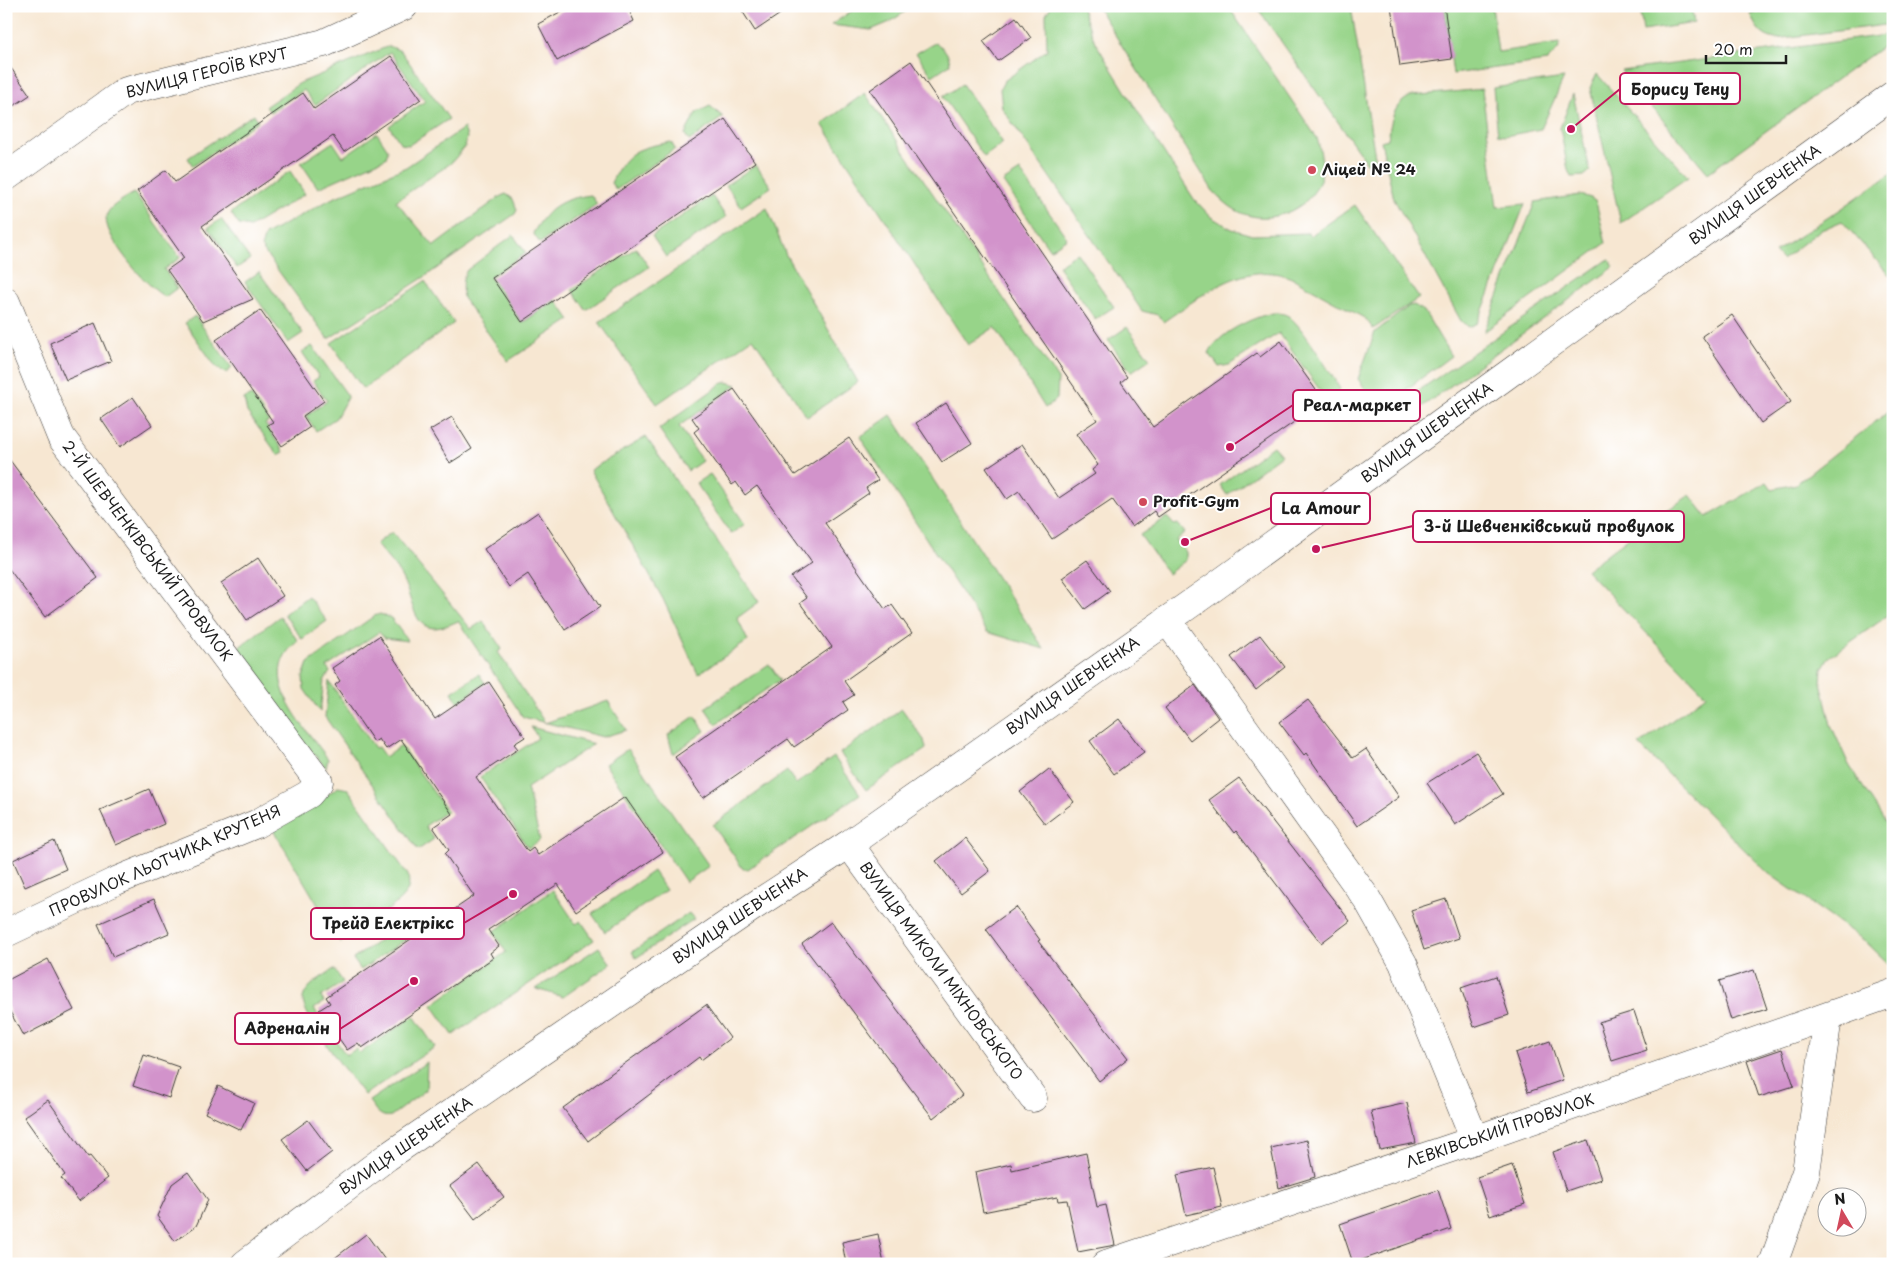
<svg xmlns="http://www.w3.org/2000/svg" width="1899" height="1270" viewBox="0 0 1899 1270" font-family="'Playpen Sans',sans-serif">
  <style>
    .green { fill: #97d489; stroke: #5a7852 }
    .building { fill: #d293cb }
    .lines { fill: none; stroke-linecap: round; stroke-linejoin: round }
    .minor-casing { stroke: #3d3a37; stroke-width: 29 }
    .tertiary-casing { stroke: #3d3a37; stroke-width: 29 }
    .minor { stroke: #fff; stroke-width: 28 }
    .tertiary { stroke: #fff; stroke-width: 28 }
    .poi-dot { fill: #d1495b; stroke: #fff; stroke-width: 2 }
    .labels { text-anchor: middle; stroke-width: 4; stroke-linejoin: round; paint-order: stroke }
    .street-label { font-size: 15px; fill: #1c1c1c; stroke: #fff }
    .poi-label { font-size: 15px; font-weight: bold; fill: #1c1c1c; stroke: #fff; text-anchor: start }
    .leader { fill: none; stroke: #c2185b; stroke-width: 2 }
    .callout-dot { fill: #c2185b; stroke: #fff; stroke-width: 2 }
    .callout { fill: #fff; stroke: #c2185b; stroke-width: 2 }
    .callout-label { font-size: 16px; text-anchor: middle; font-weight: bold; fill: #1c1c1c }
  </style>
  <rect width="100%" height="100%" fill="#fff"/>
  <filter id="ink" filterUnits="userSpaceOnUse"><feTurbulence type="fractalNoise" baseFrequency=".02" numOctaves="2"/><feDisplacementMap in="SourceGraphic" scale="10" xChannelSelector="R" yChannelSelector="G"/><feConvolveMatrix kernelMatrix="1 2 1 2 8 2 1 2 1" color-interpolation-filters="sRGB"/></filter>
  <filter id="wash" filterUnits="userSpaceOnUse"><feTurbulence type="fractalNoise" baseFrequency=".0096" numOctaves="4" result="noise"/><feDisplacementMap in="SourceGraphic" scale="20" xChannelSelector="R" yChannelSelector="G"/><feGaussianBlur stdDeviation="1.12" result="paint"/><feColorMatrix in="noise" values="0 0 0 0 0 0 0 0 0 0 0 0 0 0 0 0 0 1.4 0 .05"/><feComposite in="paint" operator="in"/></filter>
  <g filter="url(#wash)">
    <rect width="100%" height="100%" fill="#f7e7d2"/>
    <g class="green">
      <polygon points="859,6 913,6 890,22 871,30 831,25"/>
      <path d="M1051,6h30l14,36 48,78 51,79 17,18 21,12 20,6 56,-2 2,3 45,-31 64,93 -46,31 -7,-10 -72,-40c-48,-22 -92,17 -131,43l-5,-7 -16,-4 -140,-203 -2,-19 4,-8 43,-31 -1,-35z"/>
      <path d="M1097,6h131l89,132c3,11 6,23 5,34 -6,35 -47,53 -78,42 -13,-5 -22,-14 -31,-23z"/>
      <polygon points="1256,6 1351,6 1375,157 1372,170"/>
      <polygon points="1444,6 1492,6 1498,52 1560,43 1558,50 1547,61 1453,74"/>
      <polygon points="1639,6 1691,6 1694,23 1643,31"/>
      <path d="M1760,6h133v18l-118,15c-15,-3 -19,-12 -25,-25l10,-2z"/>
      <polygon points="1893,34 1893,39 1708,173 1621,71"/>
      <path d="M935,43c9,4 14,11 15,21l-18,12 -16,-23z"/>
      <polygon points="389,46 401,51 449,119 409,145 401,144 389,126 425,101 390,52 315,105 304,90 270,112 266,106 300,83"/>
      <polygon points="1597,74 1688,177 1621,223 1590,88"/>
      <polygon points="1564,78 1541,129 1505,136 1498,135 1493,88"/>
      <polygon points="962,84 1003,143 984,157 943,97"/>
      <path d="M1482,89l15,118 28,-3 -43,108 -5,11 -8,4 -8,-6 -67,-122 -13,-58 7,-2c3,-18 5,-36 24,-43z"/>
      <polygon points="865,93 1058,379 1057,399 1045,408 995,327 968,345 822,124"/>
      <polygon points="1573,94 1590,171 1584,176 1571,177 1568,170 1560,128"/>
      <polygon points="710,106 723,117 689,141 685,134 696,113"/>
      <polygon points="254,114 258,121 193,166 188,158"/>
      <polygon points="464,128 467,137 465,147 451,163 396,201 434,246 501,196 506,194 513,199 517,210 515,214 423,278 328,339 261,247 265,235 331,199 406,167"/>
      <polygon points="377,133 388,150 386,158 318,188 301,163 333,142 343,157"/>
      <path d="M671,142l4,7 -59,41 -5,-7c15,-32 26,-35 60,-41z"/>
      <polygon points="756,165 771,187 741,207 726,185"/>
      <polygon points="290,171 305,194 250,227 239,225 231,213"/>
      <polygon points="1020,171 1067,238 1050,250 1003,182"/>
      <polygon points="1893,172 1893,279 1842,221 1819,231 1782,260 1775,252 1841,209"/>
      <path d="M134,193l46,65 -16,11 13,19 -12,9c-17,-9 -66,-64 -58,-83 4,-9 19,-16 27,-21z"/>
      <path d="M591,195l6,9 -57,39 -7,-10c16,-26 27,-34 58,-38z"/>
      <polygon points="1580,195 1591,198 1596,202 1606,243 1484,332 1535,202"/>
      <polygon points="712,196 726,217 666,257 652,236"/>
      <polygon points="767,208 786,255 858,382 807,417 753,338 657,404 599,322"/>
      <polygon points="221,219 250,259 237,268 208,228"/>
      <path d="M513,235l13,18 -36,24 32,46 34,-23 14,20 -62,41 -45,-63c-1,-10 -2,-19 4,-28z"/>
      <polygon points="636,248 649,267 586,310 572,290"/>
      <polygon points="1077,253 1114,307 1095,319 1058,266"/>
      <polygon points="1609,259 1614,267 1423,406 1398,415 1402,402"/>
      <polygon points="259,272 303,333 288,343 245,282"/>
      <polygon points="425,281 454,323 363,389 331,343"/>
      <polygon points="1414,305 1424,311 1451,356 1380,409 1358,379 1375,332 1409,306"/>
      <path d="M1273,313c7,0 12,0 18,5 14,13 39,54 49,71l-13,11 -48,-67 -50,32 -10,2 -10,-14c9,-20 44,-36 64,-40z"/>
      <polygon points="195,316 232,368 226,373 216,367 185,323"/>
      <polygon points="1127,327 1150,359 1131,372 1108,340"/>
      <polygon points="312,346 348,396 336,418 316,431 306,416 327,401 313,381 319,377 302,352"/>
      <polygon points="727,382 737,385 679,426 702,461 688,471 659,429 721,384"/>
      <polygon points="251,395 269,421 265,424 284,452 278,455 247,412 244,399"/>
      <polygon points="1893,408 1893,612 1828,658 1822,669 1821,682 1831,725 1849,765 1893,834 1893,968 1865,941 1768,873 1639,745 1706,695 1586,570 1645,525 1690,495 1707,517 1767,482 1772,489 1796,484"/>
      <polygon points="891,415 1044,649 987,632 860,437"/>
      <polygon points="646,437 759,602 737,618 748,641 698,674 663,599 590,470"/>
      <polygon points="1273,446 1281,455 1227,495 1220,485"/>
      <polygon points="710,474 745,524 731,534 696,483"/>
      <polygon points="1167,517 1174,525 1178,524 1185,533 1176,540 1186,552 1186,560 1168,574 1140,535"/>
      <path d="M392,532l79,97 12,-8 19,28 -4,3 47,71 63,-22 18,29 -23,7 -80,-20 -65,-96c-46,22 -41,-13 -56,-43 -6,-12 -18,-23 -26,-34z"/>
      <polygon points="308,596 327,621 302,639 284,614"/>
      <polygon points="380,614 391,618 408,641 384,638 379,632 327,667 330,672 324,681 320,712 304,689 303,677 308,663 374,616"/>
      <path d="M280,616l18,25c-45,35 7,85 30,118l-2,9 -96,-114z"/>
      <polygon points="769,664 780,680 716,724 705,708"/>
      <polygon points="479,674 485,683 458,702 452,692"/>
      <polygon points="329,681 375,748 378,747 385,757 401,746 447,811 425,826 434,839 418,850 325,717"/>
      <polygon points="902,709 924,740 926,749 866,790 840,753"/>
      <polygon points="695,716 705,731 673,754 668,735"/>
      <polygon points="531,727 594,744 527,788 540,840 528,848 480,777 538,738"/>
      <polygon points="628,749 709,866 686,882 605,764"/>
      <polygon points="834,757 860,794 748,869 743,869 713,825 787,771 796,784"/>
      <path d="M338,787l10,2 60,86c1,6 2,13 -3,19 -9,14 -49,37 -65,48l-68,-114 22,-11z"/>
      <polygon points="653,871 666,890 605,932 592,914"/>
      <polygon points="553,890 576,924 581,921 594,940 453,1035 432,1005 506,952 493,932"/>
      <polygon points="689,913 694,919 636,958 632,952"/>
      <polygon points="409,920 417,932 361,970 353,959"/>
      <polygon points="599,947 611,964 563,997 536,989"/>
      <path d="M334,969l9,13 -22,15 3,5 -10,7 32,46 10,-6 4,4 54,-37 21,31 -71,48c-12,-16 -64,-81 -61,-97 3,-13 21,-22 31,-29z"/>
      <path d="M427,1062l-1,28 -35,26c-11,3 -16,-7 -22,-15z"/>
    </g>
    <g id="blocks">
      <g class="building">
        <polygon points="571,6 627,6 634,21 557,61 538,24"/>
        <polygon points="739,6 792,6 755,31"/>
        <polygon points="1391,6 1444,6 1452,59 1400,66"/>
        <polygon points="1016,17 1031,38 998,61 983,41"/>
        <polygon points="391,56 421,99 344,152 333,136 202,226 253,299 203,321 167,270 184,258 137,191 166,170 175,182 303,93 314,109"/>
        <polygon points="6,61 30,95 6,111"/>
        <polygon points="911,61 1127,377 1121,382 1153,427 1257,353 1260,357 1281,341 1321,397 1296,414 1297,420 1158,517 1154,511 1132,527 1112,499 1052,539 1019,491 1007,499 986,468 1022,444 1059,498 1095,474 1092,470 1098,465 1076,434 1097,420 870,90"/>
        <polygon points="725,119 755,162 522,322 492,278"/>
        <polygon points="260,310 324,401 303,416 310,427 282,446 267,425 273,422 216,340"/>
        <polygon points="1732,315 1791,402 1761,423 1702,336"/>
        <polygon points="95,323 111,361 66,380 50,343"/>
        <polygon points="734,389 795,475 849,438 878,480 866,488 869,493 825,523 885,609 892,605 912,633 844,681 854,695 843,702 848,710 794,747 788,739 703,798 675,757 832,647 800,603 807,598 791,577 812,563 757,486 745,495 736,482 732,485 694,432 699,428 692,418"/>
        <polygon points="133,397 152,425 120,447 101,419"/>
        <polygon points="946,403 972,443 942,462 916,423"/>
        <polygon points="452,417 472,449 450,463 430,430"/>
        <polygon points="6,455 98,578 45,617 6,565"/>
        <polygon points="538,512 600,607 565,630 528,574 509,587 484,549"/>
        <polygon points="258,558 283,596 247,620 221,583"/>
        <polygon points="1087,560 1110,591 1085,609 1062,578"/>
        <polygon points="1260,635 1285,667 1256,690 1231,657"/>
        <polygon points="379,636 435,719 489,682 525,737 514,744 518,749 476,777 528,852 533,848 538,855 625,797 663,852 576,911 558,884 488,930 499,946 490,953 493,958 362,1048 358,1043 347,1050 319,1010 330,1003 326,997 474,896 445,854 449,850 433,827 452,814 401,739 386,749 379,739 374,742 335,685 340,681 332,668"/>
        <polygon points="1195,685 1218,718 1190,740 1165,708"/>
        <polygon points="1308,700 1353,758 1366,749 1399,797 1357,826 1306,753 1304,755 1279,722"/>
        <polygon points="1119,719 1144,752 1114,774 1090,741"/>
        <polygon points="1476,752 1503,794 1455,825 1427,783"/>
        <polygon points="1049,769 1074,802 1045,824 1020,792"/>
        <polygon points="1239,778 1350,921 1321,943 1236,831 1234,833 1209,800"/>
        <polygon points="149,789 164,824 116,845 100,810"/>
        <polygon points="965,838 990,871 961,893 936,861"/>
        <polygon points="54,841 66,869 25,887 13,860"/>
        <polygon points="154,899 169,933 113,957 98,924"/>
        <polygon points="1446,899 1459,938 1424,950 1411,910"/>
        <polygon points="1016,907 1040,940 1038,941 1128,1058 1099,1081 986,929"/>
        <polygon points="831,922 962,1095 933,1118 802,944"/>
        <polygon points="48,959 74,1010 23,1036 6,1004 6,981"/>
        <polygon points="1754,970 1767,1009 1731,1020 1719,981"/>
        <polygon points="1496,976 1509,1015 1474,1027 1461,988"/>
        <polygon points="706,1005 730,1038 701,1060 699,1057 588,1141 563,1108"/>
        <polygon points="1634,1011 1647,1050 1612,1061 1599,1022"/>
        <polygon points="1550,1041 1563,1080 1528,1092 1515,1053"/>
        <polygon points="1782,1049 1794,1086 1759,1097 1747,1061"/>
        <polygon points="144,1055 179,1067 169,1098 133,1086"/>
        <polygon points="218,1086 254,1103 241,1130 205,1113"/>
        <polygon points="48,1100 88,1157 90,1156 108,1178 79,1201 61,1178 65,1175 24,1117"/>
        <polygon points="1407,1103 1416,1143 1380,1150 1371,1111"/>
        <polygon points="308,1120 332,1152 307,1171 282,1139"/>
        <polygon points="1307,1140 1315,1177 1279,1188 1271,1148"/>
        <polygon points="1588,1140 1601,1179 1566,1191 1553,1152"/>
        <polygon points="1086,1153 1097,1207 1106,1205 1115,1245 1078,1252 1067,1200 1058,1201 1057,1197 983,1212 975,1172 1011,1164 1012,1170"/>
        <polygon points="479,1164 504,1197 475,1219 450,1186"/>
        <polygon points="1512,1165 1525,1204 1490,1216 1477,1177"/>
        <polygon points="1213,1167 1222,1207 1186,1215 1177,1175"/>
        <polygon points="188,1172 208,1200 196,1226 175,1241 157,1216 172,1184"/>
        <polygon points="1438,1190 1451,1229 1353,1263 1340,1224"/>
        <polygon points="366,1234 388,1264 327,1264"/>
        <polygon points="878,1234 884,1264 846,1264 842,1242"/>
      </g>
    </g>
  </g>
  <g filter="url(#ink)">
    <use href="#blocks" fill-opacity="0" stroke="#3d3a37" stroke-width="1"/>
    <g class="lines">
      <g class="minor-casing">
        <g id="minor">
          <polyline points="6,177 126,91 324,43 404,6"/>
          <polyline points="6,302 61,437 319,782 309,794 256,824 116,881 6,933"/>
          <polyline points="1167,620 1367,899 1403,963 1475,1140"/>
          <polyline points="849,844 1033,1098"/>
          <polyline points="1106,1264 1475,1140 1893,993"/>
          <polyline points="1773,1264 1806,1172 1828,1017"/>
        </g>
      </g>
      <g class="tertiary-casing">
        <polyline id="tertiary" points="245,1264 387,1157 754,906 849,844 1213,588 1893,95"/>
      </g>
      <use href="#minor" class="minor"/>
      <use href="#tertiary" class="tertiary"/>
    </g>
  </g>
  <g class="poi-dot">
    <circle cx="1312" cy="170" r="5"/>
    <circle cx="1143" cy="502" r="5"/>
  </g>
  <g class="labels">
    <g class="street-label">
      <text transform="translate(207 73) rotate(-14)" y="5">ВУЛИЦЯ ГЕРОЇВ КРУТ</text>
      <text transform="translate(1755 195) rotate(-36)" y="5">ВУЛИЦЯ ШЕВЧЕНКА</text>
      <text transform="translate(1427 433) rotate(-36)" y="5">ВУЛИЦЯ ШЕВЧЕНКА</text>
      <text transform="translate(147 551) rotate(53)" y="5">2-Й ШЕВЧЕНКІВСЬКИЙ ПРОВУЛОК</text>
      <text transform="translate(1073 686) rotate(-35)" y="5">ВУЛИЦЯ ШЕВЧЕНКА</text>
      <text transform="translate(165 861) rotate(-24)" y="5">ПРОВУЛОК ЛЬОТЧИКА КРУТЕНЯ</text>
      <text transform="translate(740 916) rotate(-34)" y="5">ВУЛИЦЯ ШЕВЧЕНКА</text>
      <text transform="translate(941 971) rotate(54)" y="5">ВУЛИЦЯ МИКОЛИ МІХНОВСЬКОГО</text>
      <text transform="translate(1500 1131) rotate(-19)" y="5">ЛЕВКІВСЬКИЙ ПРОВУЛОК</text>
      <text transform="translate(406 1146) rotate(-35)" y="5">ВУЛИЦЯ ШЕВЧЕНКА</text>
    </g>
    <g class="poi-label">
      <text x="1322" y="175">Ліцей № 24</text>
      <text x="1153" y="507">Profit-Gym</text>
    </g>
  </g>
  <path class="leader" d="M1571 129L1620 89M1230 447L1293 405M1185 542L1271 508M1316 549L1413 526M513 894L464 923M414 981L340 1029"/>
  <g class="callout-dot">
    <circle cx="1571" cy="129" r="5"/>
    <circle cx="1230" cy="447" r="5"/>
    <circle cx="1185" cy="542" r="5"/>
    <circle cx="1316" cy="549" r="5"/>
    <circle cx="513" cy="894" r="5"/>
    <circle cx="414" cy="981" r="5"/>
  </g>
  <g class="callout">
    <rect x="1620" y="73" width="120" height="31" rx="5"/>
    <rect x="1293" y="390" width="127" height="31" rx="5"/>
    <rect x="1271" y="493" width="99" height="31" rx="5"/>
    <rect x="1413" y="511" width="271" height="31" rx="5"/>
    <rect x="311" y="908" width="153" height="31" rx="5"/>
    <rect x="235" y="1013" width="105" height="31" rx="5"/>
  </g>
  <g class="callout-label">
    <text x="1680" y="95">Борису Тену</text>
    <text x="1357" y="411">Реал-маркет</text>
    <text x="1321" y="514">La Amour</text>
    <text x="1549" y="532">3-й Шевченківський провулок</text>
    <text x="388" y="929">Трейд Електрікс</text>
    <text x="287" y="1034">Адреналін</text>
  </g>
  <rect width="1899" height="1270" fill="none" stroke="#fff" stroke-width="25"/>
  <g transform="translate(1842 1212) rotate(351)"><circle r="24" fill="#ffffff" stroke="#a4a4a4"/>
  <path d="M0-4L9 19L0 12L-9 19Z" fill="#d1495b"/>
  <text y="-8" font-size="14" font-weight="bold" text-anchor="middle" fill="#1c1c1c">N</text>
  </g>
  <path d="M1706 55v8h80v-8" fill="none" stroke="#1c1c1c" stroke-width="2.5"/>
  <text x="1714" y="55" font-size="15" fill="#1c1c1c" stroke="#ffffff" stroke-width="4" paint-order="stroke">20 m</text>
</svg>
